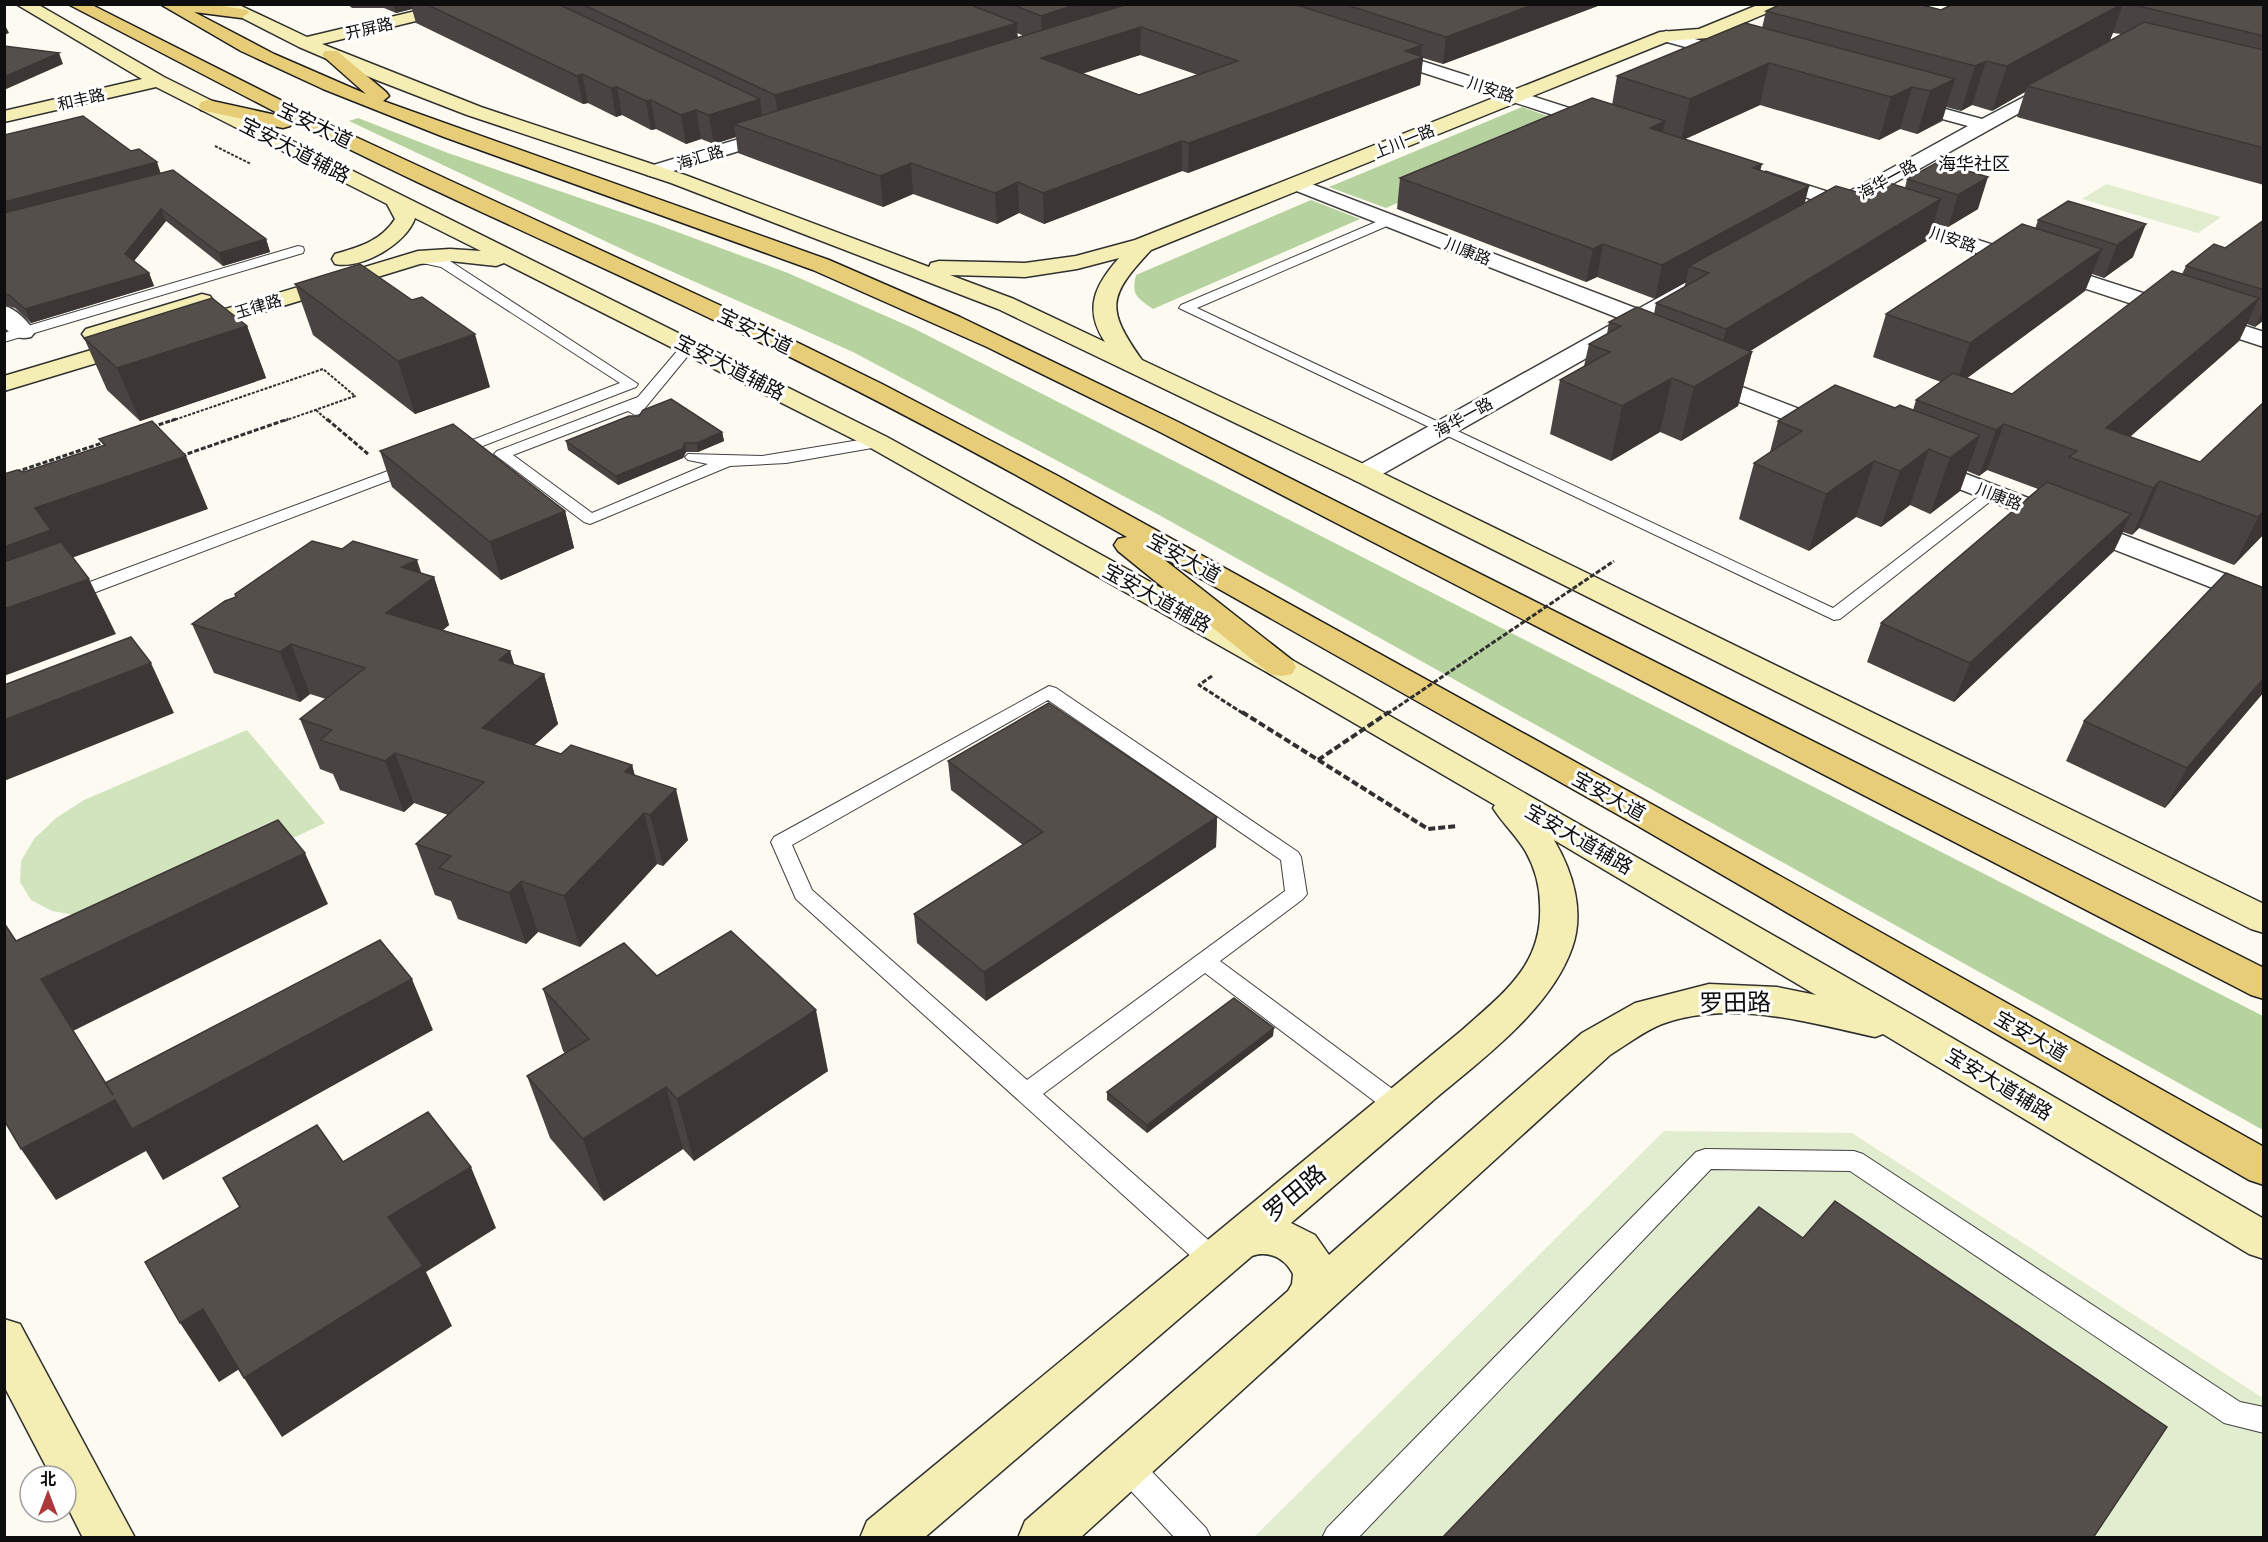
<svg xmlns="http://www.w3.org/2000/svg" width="2268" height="1542" viewBox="0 0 2268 1542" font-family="Merriweather,'Noto Sans SC',serif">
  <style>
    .green { fill: #d1e4be }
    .forest { fill: #b6d29f }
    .pitch { fill: #e2eccf }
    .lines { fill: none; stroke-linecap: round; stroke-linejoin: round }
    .lane-casing { stroke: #414141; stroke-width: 2 }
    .street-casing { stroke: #414141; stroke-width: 3 }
    .secondary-casing { stroke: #303030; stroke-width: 3 }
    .primary-casing { stroke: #1f1f1f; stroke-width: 3 }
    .path-far2 { stroke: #303030; stroke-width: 2; stroke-dasharray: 3 1.5; stroke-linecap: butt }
    .path-far1 { stroke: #303030; stroke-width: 3; stroke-dasharray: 5 2; stroke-linecap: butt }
    .path { stroke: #303030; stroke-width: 4; stroke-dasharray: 7 3; stroke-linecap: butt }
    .lane { fill: #fff; fill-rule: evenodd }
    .street { fill: #fff; fill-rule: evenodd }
    .secondary { fill: #f5eeb4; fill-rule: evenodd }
    .primary { fill: #e7cd77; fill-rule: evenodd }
    .path-bridge-far1 { stroke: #303030; stroke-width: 3; stroke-dasharray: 5 2; stroke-linecap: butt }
    .path-bridge { stroke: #303030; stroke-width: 4; stroke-dasharray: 7 3; stroke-linecap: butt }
    .wall { fill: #494441; fill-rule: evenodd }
    .shaded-wall { fill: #3c3735 }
    .building { fill: #554f4c; stroke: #3c3735; stroke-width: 1.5; fill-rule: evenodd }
    .labels { text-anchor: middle; stroke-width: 6; stroke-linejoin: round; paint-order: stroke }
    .far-street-label { font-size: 16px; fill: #0e0e0e; stroke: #fff }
    .far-quarter-label { font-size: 18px; fill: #0e0e0e; stroke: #fff }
    .street-label { font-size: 20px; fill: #0e0e0e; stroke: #fff }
    .near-street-label { font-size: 24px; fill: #0e0e0e; stroke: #fff }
  </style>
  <rect width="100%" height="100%" fill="#fdfbf1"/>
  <polygon class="green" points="247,730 325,823 151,905 81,916 52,911 31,900 20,882 21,861 34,839 56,818 84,800"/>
  <g class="forest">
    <polygon points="1522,107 1576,126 1386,208 1329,187"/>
    <polygon points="358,118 448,153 653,223 788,273 913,328 2263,1016 2263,1130 1159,515 853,352 639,257 349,121"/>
    <path d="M1311,200l49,19 -207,90c-16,-12 -22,-13 -17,-34z"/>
  </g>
  <g class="pitch">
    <polygon points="2106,184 2221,217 2198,233 2082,199"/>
    <polygon points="1664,1131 1852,1133 2263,1398 2263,1537 1253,1538"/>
  </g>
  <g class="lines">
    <g class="lane-casing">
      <g id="lane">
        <polygon points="1390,216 1396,220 1394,223 1197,308 1833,608 1987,490 1999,490 2001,493 1840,619 1834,620 1179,308 1181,305"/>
        <polygon points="298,246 303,247 304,250 303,253 4,342 4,333"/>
        <polygon points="418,254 450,261 638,384 636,387 459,455 449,455 446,452 449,449 620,383 441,267 413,261 412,258 413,255"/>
        <polygon points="689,342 696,346 640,414 635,415 628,411 513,455 592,513 708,464 688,460 685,457 688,454 762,456 878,437 886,442 878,447 786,463 730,466 590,524 584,522 494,454 497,451 638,397 684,343"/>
        <polygon points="412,462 417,464 420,467 417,470 75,600 63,600 60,596 63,592"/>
        <path d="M1049,686l7,2 242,164 3,5 6,37 -4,5 -83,62 186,138 4,7 -4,7 -8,3 -8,-3 -185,-140 -162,121 180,159 4,8 -4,8 -9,3 -9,-3 -409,-370 -25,-57 3,-5zM1048,700l233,160 4,31 -258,189 -215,-190 -20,-45z"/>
        <polygon points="1705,1149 1854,1151 1863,1154 2240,1402 2264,1407 2264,1433 2224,1423 1850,1171 1711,1169 1358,1538 1322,1538 1327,1528 1696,1152"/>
        <polygon points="1125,1450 1135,1454 1206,1528 1211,1538 1175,1538 1115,1474 1111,1464 1115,1454"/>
      </g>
    </g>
    <g class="street-casing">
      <g id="street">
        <polygon points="1666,31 1742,52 1745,56 1742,60 1736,61 1660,40 1658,36"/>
        <polygon points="1381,48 1610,121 1612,125 1610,129 1596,129 1375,57 1372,53 1375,49"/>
        <polygon points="2060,78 2066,79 2069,83 2066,87 1860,202 2264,332 2264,347 1845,210 1832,215 1825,213 1822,209 1826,204 1759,182 1756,178 1759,174 1766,172 1841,196 1968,126 1895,106 1892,102 1895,98 1901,97 1982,119"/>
        <polygon points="781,126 788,128 790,132 788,136 654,177 647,175 644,171 647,167"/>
        <polygon points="1296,178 1638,309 1685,283 1693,281 1701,283 1704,288 1701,293 1372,480 1363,482 1354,480 1350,474 1354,468 1621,319 1289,188 1286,184 1289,180"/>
        <path d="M4,306c13,3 24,16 31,26l-4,5c-13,3 -18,-1 -27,-10z"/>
        <polygon points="1698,370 1841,425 1845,430 1841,435 1832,438 1823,435 1689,382 1686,377 1689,372"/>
        <polygon points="1922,457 2264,589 2264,608 1913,471 1909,465 1913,459"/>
      </g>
    </g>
    <g class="secondary-casing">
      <g id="secondary">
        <path d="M16,4h21l127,73 723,360 405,223 624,357 348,202v40l-15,-5 -366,-220 -8,3c-70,-15 -143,-38 -213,-13 -18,7 -36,21 -52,31l-530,483h-62l7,-17 263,-230 4,-7 1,-10c-8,-16 -25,-24 -41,-18l-328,282h-64l7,-17 594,-490c41,-37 82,-65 79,-126 0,-18 -5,-37 -14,-53 -9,-16 -23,-28 -33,-44l2,-3 -225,-131 -401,-227 -365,-184 -8,3 -46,-5 -30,3 -222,68 -8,2 -8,-2 -4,-5 4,-5 236,-71 32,-2 31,2 -66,-33c-8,25 -53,52 -80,46l-3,-5 3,-5c24,-7 46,-13 60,-35l-8,-15 -231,-117 -152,35v-11l138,-32zM1554,840l262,155 -39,-8 -68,-3 -74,19 -53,30 -253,222 -14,-20 -24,-12c46,-40 92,-79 138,-119 49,-42 121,-93 143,-156 13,-36 1,-76 -18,-108z"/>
        <path d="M215,4h22l70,33 138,-33h30l-2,3 -151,37 159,63 204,68 244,92 2,-4 8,-2 86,2 51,-7 59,-16 525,-208 39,-3 61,-25h23l-2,3 -73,31 -39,3 -518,209c-43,46 -46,58 -9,110l230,108 892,436v29l-13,-4 -897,-449 -356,-171 -327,-126 -204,-68 -93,-36 -75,-32zM1119,258c-24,27 -36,51 -14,84l-91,-43 -64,-24 75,2 52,-8z"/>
        <polygon points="202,294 210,296 213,301 210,306 94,341 86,339 82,334 86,329"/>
        <polygon points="135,337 143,339 147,344 143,349 4,391 4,376"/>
        <polygon points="4,1319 20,1324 135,1538 83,1538 66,1504 66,1476 51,1476 4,1386"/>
      </g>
    </g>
    <g class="primary-casing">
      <g id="primary">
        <path d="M68,4h22l244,123 407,188 141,69 176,92 597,330 609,341v38l-15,-5 -618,-358 -474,-268 135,106 4,7 -4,7 -11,2 -11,-2 -152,-123 -4,-6 4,-6 9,-2c-132,-75 -266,-147 -403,-212 -144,-70 -291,-132 -433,-205l-1,6 -7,2 -82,-18 -2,-4 2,-4 7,-2 77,17z"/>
        <polygon points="160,4 211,4 247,10 249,13 241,18 194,12 274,54 366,94 322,55 325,51 337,51 386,92 389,96 383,101 829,260 960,317 1176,421 2264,968 2264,999 2251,995 1158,431 987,347 813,270 444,137 323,89 241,51"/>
      </g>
    </g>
    <g class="path-far2">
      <polyline points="215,146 251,164"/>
      <polyline points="316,410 328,421"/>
      <polyline points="171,421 323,369 355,396 284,421"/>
    </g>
    <g class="path-far1">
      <polyline points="327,419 368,454"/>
      <polyline points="152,427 176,419"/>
      <polyline points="181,456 288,419"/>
      <polyline points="16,472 105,442"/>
      <polyline points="1212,676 1199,685 1244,714"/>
    </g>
    <polyline class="path" points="1242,712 1428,829 1458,826"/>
    <use href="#lane" class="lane"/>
    <use href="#street" class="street"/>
    <use href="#secondary" class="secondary"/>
    <use href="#primary" class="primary"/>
    <polyline class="path-bridge-far1" points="1387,714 1614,561"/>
    <polyline class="path-bridge" points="1318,760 1389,712"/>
  </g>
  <g class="wall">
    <path d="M347,4h1256l-160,60 -20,-6 -3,27 -232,88 -6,-2 -138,53 -25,-11 -22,11 -84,-30 -30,13 -145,-54 -2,-16 -22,7 -13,-5 -15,5 -30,-15 -5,1 -29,-15 -6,2 -28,-14 -5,1 -167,-81 -4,-14 -16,4 -12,-5h-32zM1017,33l7,3 -6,2zM1140,55l58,20 -59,20 -57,-21z"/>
    <path d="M1953,4h311v181l-247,-68 8,-25 -33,19 -20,-6 -11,6 -15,-4 -4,14 -25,13 -17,-5 -21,11 -119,-35 -75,34 75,31 49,16 -5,17 63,-8 38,-7 2,-9 31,-17 40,47 -30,18 -15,-4 -5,17 -178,111 2,1 -14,54 -57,35 -21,-9 -49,29 -61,-27 10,-54 24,-14 5,-22 18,-10 2,-12 45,-8 2,-11 28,-16 2,-5 -31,17 -58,-22 -11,5 -189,-73 3,-31 212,-73 5,-29 145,-48 4,-17 175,-1zM2113,33l8,1 -11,6z"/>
    <polygon points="4,135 161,173 266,239 270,252 223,266 166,221 134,261 149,273 154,286 31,323 15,308 4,305"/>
    <polygon points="2068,201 2133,257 2104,278 2092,274 2085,291 1967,378 2012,394 2182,274 2186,266 2225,248 2264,220 2264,320 2255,327 2247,324 2239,341 2130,437 2200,462 2264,402 2264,534 2234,565 2139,528 2132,535 2123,532 2114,551 1954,702 1867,662 1881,623 2038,489 1987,470 1979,476 1967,471 1960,491 1930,514 1910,505 1881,527 1856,517 1809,551 1739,519 1754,463 1770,452 1778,421 1895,408 1913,410 1916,400 1941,382 1873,357 1886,314 2035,229 2038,220"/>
    <polygon points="295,284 490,387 415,414 313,335"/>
    <polygon points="247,326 266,378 140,421 107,390 84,338"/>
    <polygon points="722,432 724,441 698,452 686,452 683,458 618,485 568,450 566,441"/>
    <polygon points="380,451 565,511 574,548 501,580 392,487"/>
    <polygon points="342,549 434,577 449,625 443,630 510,651 514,665 544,674 558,724 534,745 561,754 632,765 635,776 688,840 663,866 657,864 580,947 538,932 526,944 458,919 451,901 435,895 416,844 448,815 414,803 404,812 340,790 333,774 320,769 300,719 326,699 310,694 300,702 214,673 192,624 236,597"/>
    <polygon points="2264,692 2165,808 2066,761 2084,721"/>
    <polygon points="948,761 1217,817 1216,847 986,1001 917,943 914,914 1023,845 951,790"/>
    <polygon points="657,976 828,1071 694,1161 683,1149 604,1201 550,1138 527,1076 565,1053 563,1051 543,989"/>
    <polygon points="1273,1036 1147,1133 1107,1100 1107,1092"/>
  </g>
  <g class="shaded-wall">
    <polygon points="393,4 411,4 412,9 396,13"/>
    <polygon points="1078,4 1165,4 1042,43 1041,16"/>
    <polygon points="1535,4 1603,4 1443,64 1446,37"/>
    <polygon points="2122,4 2123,4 2108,46 2027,86 2025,92 1992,111 2007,66"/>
    <polygon points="4,23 9,33 4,35"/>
    <polygon points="1017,23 1018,50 779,124 775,95"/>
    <polygon points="1141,27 1140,55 1042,86 1041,58"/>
    <polygon points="1422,45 1421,58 1423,57 1420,85 1188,173 1189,143 1405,51"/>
    <polygon points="59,53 63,64 4,90 4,77"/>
    <polygon points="1986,61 1972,105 1961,111 1975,66"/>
    <polygon points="1769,63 1760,105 1681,141 1690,99"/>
    <polygon points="582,74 588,103 583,104 577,76"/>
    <polygon points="1955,79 1942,121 1917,134 1930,91"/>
    <polygon points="617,87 622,115 616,117 611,88"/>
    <polygon points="1912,87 1900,129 1879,140 1891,97"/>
    <polygon points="760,99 764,129 734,124 736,137 714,144 709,115"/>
    <polygon points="651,100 656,129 651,130 646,101"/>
    <polygon points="696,110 701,139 686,144 681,115"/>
    <polygon points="1665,121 1659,152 1650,128"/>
    <polygon points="1182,141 1182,171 1044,224 1043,193"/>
    <polygon points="157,162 161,174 4,216 4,202"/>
    <polygon points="911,163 913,194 883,207 880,176"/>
    <polygon points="1762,164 1754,195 1753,168"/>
    <polygon points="1988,177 1978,209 1948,227 1958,195"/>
    <polygon points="1018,182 1019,213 997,224 995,193"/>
    <polygon points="1809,186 1801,218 1689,266 1686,282 1655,299 1662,265"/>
    <polygon points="1941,199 1928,240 1715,373 1726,329"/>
    <polygon points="161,209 166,221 130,266 125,254"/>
    <polygon points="2146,224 2133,257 2104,278 2117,245"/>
    <polygon points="266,239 270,252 223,266 219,253"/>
    <polygon points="1603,244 1597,277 1586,282 1593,249"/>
    <polygon points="2102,249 2085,291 1955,387 1970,343"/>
    <polygon points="149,273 154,286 31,323 25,309"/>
    <polygon points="2259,298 2239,341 2095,467 2106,428"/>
    <polygon points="2264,309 2264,320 2255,327"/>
    <polygon points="247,326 266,378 140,421 117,368"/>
    <polygon points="475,334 490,387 415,414 398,361"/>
    <polygon points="1752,352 1738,406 1681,441 1694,387"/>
    <polygon points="1672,378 1660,432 1611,461 1622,406"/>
    <polygon points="2004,424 1987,470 1979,476 1996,430"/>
    <polygon points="722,432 724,441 698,452 697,443"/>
    <polygon points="1980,435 1960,491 1930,514 1950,458"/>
    <polygon points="685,443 686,452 683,458 618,485 616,476"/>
    <polygon points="1929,449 1910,505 1881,527 1900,471"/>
    <polygon points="186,456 208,509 66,560 89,579 116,634 4,676 4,547 35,508"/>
    <polygon points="1874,461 1856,517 1809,551 1826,494"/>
    <polygon points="2160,481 2139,528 2132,535 2153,488"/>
    <polygon points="565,511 574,548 501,580 490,542"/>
    <polygon points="2264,511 2264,534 2234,565 2258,517"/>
    <polygon points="2131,514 2114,551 1954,702 1970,663"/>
    <polygon points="417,560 425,584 434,577 449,625 403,662 386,613 401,567"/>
    <polygon points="291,644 310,694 300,702 280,652"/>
    <polygon points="510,651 523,692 544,674 558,724 498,778 482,728 499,660"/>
    <polygon points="151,663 174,713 4,781 4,720"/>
    <polygon points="2264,678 2264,692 2165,808 2187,768"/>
    <polygon points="395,753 414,803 404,812 385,761"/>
    <polygon points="632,765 657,864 580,947 564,896 625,772"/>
    <polygon points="676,789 688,840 663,866 650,815"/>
    <polygon points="1217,817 1216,847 986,1001 984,972"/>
    <polygon points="305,853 328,904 73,1031 41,979"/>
    <polygon points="521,881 538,932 526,944 509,893"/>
    <polygon points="412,979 433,1030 163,1180 146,1151 56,1200 21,1149 115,1100"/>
    <polygon points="816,1010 828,1071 694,1161 677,1099"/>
    <polygon points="1274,1028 1273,1036 1147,1133 1147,1125"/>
    <polygon points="666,1087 683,1149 604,1201 583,1139"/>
    <polygon points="471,1167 496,1228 426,1272 452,1326 282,1437 244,1378 388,1217"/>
    <polygon points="203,1309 241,1368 219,1382 180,1323"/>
  </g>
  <g class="building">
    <polygon points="426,4 558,4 760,99 709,115 696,110 681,115 651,100 646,101 617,87 611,88 582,74 577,76"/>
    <polygon points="582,4 968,4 1017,23 775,95"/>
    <polygon points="1011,4 1078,4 1041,16"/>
    <path d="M1128,4h166l128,41 -17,6 18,6 -234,86 -7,-2 -139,52 -25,-11 -23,11 -84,-30 -31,13 -146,-52zM1141,27l97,34 -99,34 -98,-37z"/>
    <polygon points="1344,4 1535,4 1446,37"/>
    <polygon points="1781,4 1918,4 1941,10 1953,4 2122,4 2007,66 1986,61 1975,66 1766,11"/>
    <polygon points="2130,4 2264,4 2264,36"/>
    <polygon points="2144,22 2264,50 2264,148 2027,86"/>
    <polygon points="1745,23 1955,79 1930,91 1912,87 1891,97 1769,63 1690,99 1617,76"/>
    <polygon points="4,46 59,53 4,77"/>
    <polygon points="1592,98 1665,121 1650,128 1762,164 1753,168 1809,186 1662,265 1603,244 1593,249 1400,178"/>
    <polygon points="83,116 131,151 139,149 157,162 4,202 4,135"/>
    <polygon points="1938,162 1988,177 1958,195 1907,179"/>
    <polygon points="173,170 266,239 219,253 161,209 125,254 149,273 25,309 9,295 4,294 4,213"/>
    <polygon points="1889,183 1941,199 1726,329 1656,303 1709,273 1689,266 1836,186 1867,195"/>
    <polygon points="2068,201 2146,224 2117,245 2038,220"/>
    <polygon points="2264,220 2264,290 2186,266 2214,244 2225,248"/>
    <polygon points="2022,224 2102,249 1970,343 1886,314"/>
    <polygon points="360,264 412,300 422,297 475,334 398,361 295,284"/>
    <polygon points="2172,271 2259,298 2106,428 2200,462 2264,402 2264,511 2258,517 2160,481 2153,488 2069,457 2077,451 2004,424 1996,430 1916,400 1953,373 2012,394"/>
    <polygon points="212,298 247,326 117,368 84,338"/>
    <polygon points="1637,307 1752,352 1694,387 1672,378 1622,406 1560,380 1610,352 1589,344 1621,326 1609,322"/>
    <polygon points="1835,385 1895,408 1900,405 1980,435 1950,458 1929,449 1900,471 1874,461 1826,494 1754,463 1802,431 1778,421"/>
    <polygon points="671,399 722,432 697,443 685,443 682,449 616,476 566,441 629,416 639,416 643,410"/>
    <polygon points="152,421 186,456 35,508 51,530 4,547 4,474 17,470 24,472 105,445 99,439"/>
    <polygon points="453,424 565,511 490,542 380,451"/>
    <polygon points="2047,482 2131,514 1970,663 1881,623"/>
    <polygon points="312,541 342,549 353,541 417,560 401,567 434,577 386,613 510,651 499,660 544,674 482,728 561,754 571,745 632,765 625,772 676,789 650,815 644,813 564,896 521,881 509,893 439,868 451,856 416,844 484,782 395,753 385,761 320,740 332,730 300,719 365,668 291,644 280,652 192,624 225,601 236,597 235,594"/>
    <polygon points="61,542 89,579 4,609 4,562"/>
    <polygon points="2226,573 2264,588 2264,678 2187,768 2084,721"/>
    <polygon points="131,637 151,663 4,720 4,685"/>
    <polygon points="1049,703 1217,817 984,972 914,914 1043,832 948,761"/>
    <polygon points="278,820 305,853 41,979 113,1095 105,1083 380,940 412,979 132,1129 115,1100 21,1149 4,1120 4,923 16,941"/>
    <polygon points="731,931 816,1010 677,1099 666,1087 583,1139 527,1076 589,1039 543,989 624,943 657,976"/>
    <polygon points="1234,998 1274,1028 1147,1125 1107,1092"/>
    <polygon points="428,1112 471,1167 388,1217 423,1266 244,1378 203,1309 180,1323 145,1262 240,1207 223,1178 317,1125 343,1162"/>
    <polygon points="1835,1201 2167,1427 2093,1538 1442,1538 1759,1207 1803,1238"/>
  </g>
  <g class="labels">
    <g class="far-street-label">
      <text transform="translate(369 28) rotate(-13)" y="6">开屏路</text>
      <text transform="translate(1491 89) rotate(18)" y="6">川安路</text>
      <text transform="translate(81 99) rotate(-13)" y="6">和丰路</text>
      <text transform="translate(1404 141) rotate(-22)" y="6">上川一路</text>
      <text transform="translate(700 157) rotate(-17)" y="6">海汇路</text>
      <text transform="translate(1887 179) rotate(-29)" y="6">海华一路</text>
      <text transform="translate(1953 239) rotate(18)" y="6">川安路</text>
      <text transform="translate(1468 251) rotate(21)" y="6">川康路</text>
      <text transform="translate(258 306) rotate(-17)" y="6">玉律路</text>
      <text transform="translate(1463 417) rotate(-29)" y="6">海华一路</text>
      <text transform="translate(1999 496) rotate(21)" y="6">川康路</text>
    </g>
    <g class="far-quarter-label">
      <text x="1974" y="170">海华社区</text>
    </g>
    <g class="street-label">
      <text transform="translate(315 125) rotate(26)" y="7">宝安大道</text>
      <text transform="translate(295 150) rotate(27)" y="7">宝安大道辅路</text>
      <text transform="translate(755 331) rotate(26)" y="7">宝安大道</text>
      <text transform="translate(730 367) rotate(27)" y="7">宝安大道辅路</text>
      <text transform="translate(1184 558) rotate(29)" y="7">宝安大道</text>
      <text transform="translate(1157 598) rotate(29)" y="7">宝安大道辅路</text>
      <text transform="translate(1609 796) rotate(29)" y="7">宝安大道</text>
      <text transform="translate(1579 839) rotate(30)" y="7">宝安大道辅路</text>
      <text transform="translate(2031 1036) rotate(30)" y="7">宝安大道</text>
      <text transform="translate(1999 1084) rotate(31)" y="7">宝安大道辅路</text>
    </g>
    <g class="near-street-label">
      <text transform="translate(1735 1003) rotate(-1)" y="8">罗田路</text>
      <text transform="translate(1295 1193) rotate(-40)" y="8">罗田路</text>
    </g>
  </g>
  <rect width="2268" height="1542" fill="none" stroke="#0e0e0e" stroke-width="12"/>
  <g transform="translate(48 1494)"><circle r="28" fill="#ffffff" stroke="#9f9f9f" stroke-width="1.5"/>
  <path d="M0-4.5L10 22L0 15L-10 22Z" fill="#ac383c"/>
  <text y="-9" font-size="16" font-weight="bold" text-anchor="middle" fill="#0e0e0e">北</text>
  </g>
</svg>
